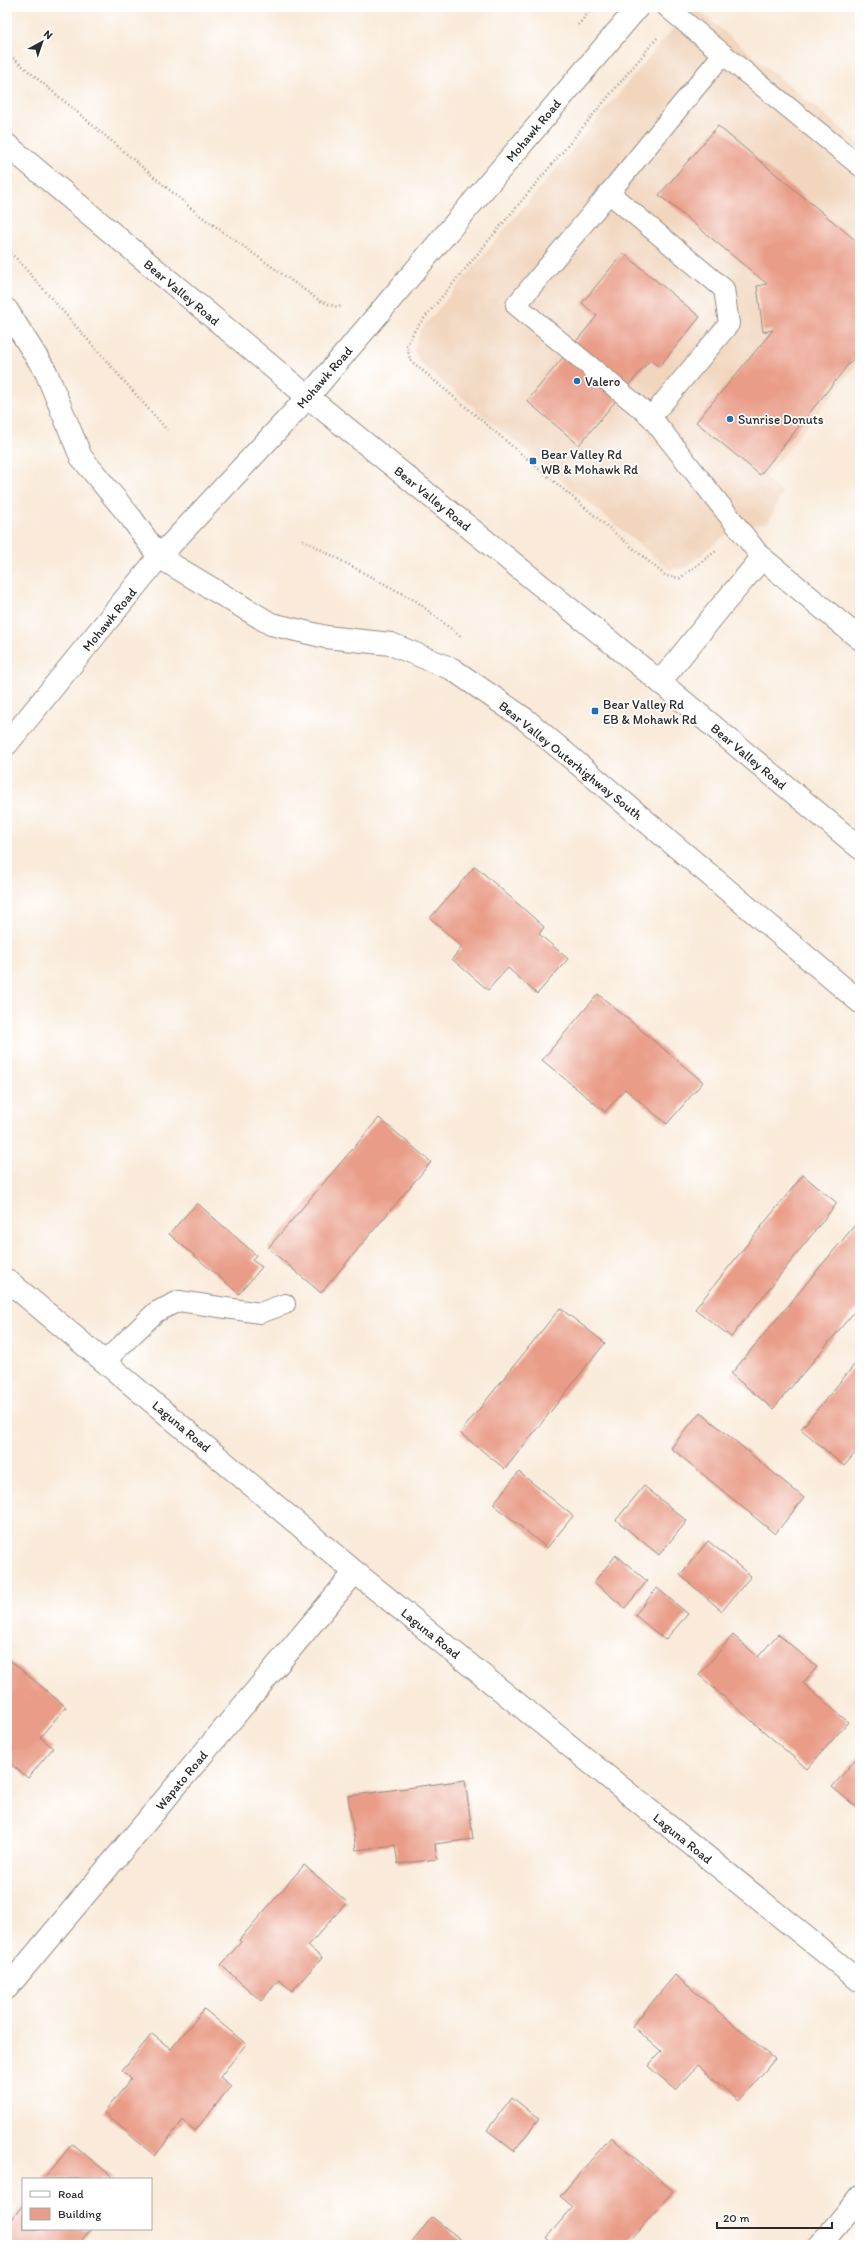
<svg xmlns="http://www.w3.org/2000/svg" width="867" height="2252" viewBox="0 0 867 2252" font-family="Itim,sans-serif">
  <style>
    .built { fill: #f1d5bd }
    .building { fill: #e99c87 }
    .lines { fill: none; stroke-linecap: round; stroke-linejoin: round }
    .lane-casing { stroke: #928a82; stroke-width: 22 }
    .street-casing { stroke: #928a82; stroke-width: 24 }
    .primary-casing { stroke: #928a82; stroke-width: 24 }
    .path { stroke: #928a82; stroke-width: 2.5; stroke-dasharray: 1 3; stroke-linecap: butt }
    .lane { stroke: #fff; stroke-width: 20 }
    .street { stroke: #fff; stroke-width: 22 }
    .primary { stroke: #fff; stroke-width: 22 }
    .poi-dot { fill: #1f6fb2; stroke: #fff; stroke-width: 1.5 }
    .labels { text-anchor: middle; stroke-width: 3.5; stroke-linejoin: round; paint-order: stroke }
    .street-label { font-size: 13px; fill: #2b2b2b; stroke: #fff }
    .poi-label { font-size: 13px; fill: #2b2b2b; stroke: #fff; text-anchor: start }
  </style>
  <rect width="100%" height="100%" fill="#fff"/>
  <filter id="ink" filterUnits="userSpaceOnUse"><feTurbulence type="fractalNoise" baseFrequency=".025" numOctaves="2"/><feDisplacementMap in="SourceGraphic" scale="8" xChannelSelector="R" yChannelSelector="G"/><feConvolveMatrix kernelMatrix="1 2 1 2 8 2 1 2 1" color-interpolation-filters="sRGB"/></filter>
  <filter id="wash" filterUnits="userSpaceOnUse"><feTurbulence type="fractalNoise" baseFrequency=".012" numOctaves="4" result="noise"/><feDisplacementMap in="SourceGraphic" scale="16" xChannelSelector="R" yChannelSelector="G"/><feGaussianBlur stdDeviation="0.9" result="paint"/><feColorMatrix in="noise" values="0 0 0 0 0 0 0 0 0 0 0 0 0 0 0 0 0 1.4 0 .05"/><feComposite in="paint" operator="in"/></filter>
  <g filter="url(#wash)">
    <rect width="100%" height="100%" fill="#f9ead9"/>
    <polygon class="built" points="691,7 694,7 860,144 860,360 765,478 782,492 769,522 732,530 686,567 670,570 425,367 418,360 414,350 420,331"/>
    <g id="blocks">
      <g class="building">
        <polygon points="718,126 860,244 860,350 760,475 696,422 773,330 763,332 757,286 767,284 659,195"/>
        <polygon points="623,253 700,317 659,367 650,360 579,445 527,401 597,316 582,303"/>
        <polygon points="475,866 544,927 539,934 568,959 537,994 508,968 488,990 452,959 462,947 430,918"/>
        <polygon points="598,994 703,1082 667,1124 625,1089 605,1112 542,1060"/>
        <polygon points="379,1118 431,1162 321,1293 268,1248"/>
        <polygon points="803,1175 837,1203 731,1337 695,1309"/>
        <polygon points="197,1203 256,1255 252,1260 262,1267 239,1294 169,1234"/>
        <polygon points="860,1219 860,1305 773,1409 731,1374"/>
        <polygon points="560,1308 605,1343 505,1469 460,1433"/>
        <polygon points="860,1358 860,1447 844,1466 801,1429"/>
        <polygon points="700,1412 804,1498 775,1534 671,1448"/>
        <polygon points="519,1472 573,1516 547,1548 493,1504"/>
        <polygon points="644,1486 687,1521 659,1555 616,1520"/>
        <polygon points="708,1541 751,1576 722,1611 680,1575"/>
        <polygon points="616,1555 647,1581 625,1608 594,1582"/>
        <polygon points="657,1588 688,1614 665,1640 635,1615"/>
        <polygon points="778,1634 817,1667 803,1683 848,1722 807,1769 699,1675 733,1635 758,1657"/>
        <polygon points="7,1658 66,1707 40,1737 53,1748 28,1778 7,1761"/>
        <polygon points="860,1754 860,1810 832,1787"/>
        <polygon points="465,1780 473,1839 435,1844 437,1859 398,1864 395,1845 356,1850 348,1796"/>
        <polygon points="304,1865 347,1902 308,1946 322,1958 292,1991 279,1980 261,2001 221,1965 241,1942 239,1940"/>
        <polygon points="675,1975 775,2059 739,2101 697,2065 676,2090 648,2066 661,2051 632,2026"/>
        <polygon points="204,2009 246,2044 220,2077 231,2086 195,2131 183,2120 155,2156 104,2113 131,2079 122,2070 152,2034 171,2049"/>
        <polygon points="512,2097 539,2119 514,2151 487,2130"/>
        <polygon points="611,2137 673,2191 626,2245 555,2245 546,2238 573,2207 560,2196"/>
        <polygon points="72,2144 115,2179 44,2179"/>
        <polygon points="23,2205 23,2229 91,2229 78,2245 7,2245 7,2225"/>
        <polygon points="432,2217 468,2245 410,2245"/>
      </g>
    </g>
  </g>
  <g filter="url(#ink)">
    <use href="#blocks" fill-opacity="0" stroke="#928a82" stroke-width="1"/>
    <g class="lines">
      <g class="lane-casing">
        <g id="lane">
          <polyline points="667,7 723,54 609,193 724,289 729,324 651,417 762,558"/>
          <polyline points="723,54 860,166"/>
          <polyline points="609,193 516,305 651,417"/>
          <polyline points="105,1361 156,1312 179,1301 260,1313 285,1304"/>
        </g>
      </g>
      <g class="street-casing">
        <g id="street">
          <polyline points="7,310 46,372 81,457 132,519 159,557 271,624 326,637 391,644 452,669 525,719 860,1002"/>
          <polyline points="660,682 719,609 762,558 860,639"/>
          <polyline points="7,744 159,557 308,397 638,7"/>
          <polyline points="7,1280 355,1572 860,1981"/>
          <polyline points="7,1988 355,1572"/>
          <polyline points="820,2245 860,2197"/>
        </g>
      </g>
      <g class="primary-casing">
        <polyline id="primary" points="7,145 308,397 660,682 860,848"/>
      </g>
      <g class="path">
        <polyline points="578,25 593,7"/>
        <polyline points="657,38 416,328 407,345 410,360 666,576 680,578 716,551"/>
        <polyline points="7,53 198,214 320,301 337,307 343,306"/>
        <polyline points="7,251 16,258 167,430"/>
        <polyline points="303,540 416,601 461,637"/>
      </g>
      <use href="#lane" class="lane"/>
      <use href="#street" class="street"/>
      <use href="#primary" class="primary"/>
    </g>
  </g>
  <g class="poi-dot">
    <circle cx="577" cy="381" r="4"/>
    <circle cx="730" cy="419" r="4"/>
    <rect x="529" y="457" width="8" height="8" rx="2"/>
    <rect x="591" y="707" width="8" height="8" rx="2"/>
  </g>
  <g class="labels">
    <g class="street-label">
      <text transform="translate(533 130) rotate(-50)" y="5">Mohawk Road</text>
      <text transform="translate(182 292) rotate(40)" y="5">Bear Valley Road</text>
      <text transform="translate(324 377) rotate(-49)" y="5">Mohawk Road</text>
      <text transform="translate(433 498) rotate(39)" y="5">Bear Valley Road</text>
      <text transform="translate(109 619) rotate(-51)" y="5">Mohawk Road</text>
      <text transform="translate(749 756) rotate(40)" y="5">Bear Valley Road</text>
      <text transform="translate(571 760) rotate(39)" y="5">Bear Valley Outerhighway South</text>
      <text transform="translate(182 1426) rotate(40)" y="5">Laguna Road</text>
      <text transform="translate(431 1633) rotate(39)" y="5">Laguna Road</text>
      <text transform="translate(181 1780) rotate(-50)" y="5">Wapato Road</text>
      <text transform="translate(683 1838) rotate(39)" y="5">Laguna Road</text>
    </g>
    <g class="poi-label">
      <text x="585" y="386">Valero</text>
      <text x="738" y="424">Sunrise Donuts</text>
      <text x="541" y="459">Bear Valley Rd<tspan x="541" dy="15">WB &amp; Mohawk Rd</tspan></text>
      <text x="603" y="709">Bear Valley Rd<tspan x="603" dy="15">EB &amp; Mohawk Rd</tspan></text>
    </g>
  </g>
  <rect width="867" height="2252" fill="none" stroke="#fff" stroke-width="24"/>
  <rect x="22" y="2178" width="130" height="52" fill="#ffffff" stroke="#aaaaaa"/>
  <rect x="30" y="2191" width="20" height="6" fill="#ffffff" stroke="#aaaaaa"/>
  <text x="58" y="2198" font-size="12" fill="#2b2b2b">Road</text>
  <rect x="30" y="2208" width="20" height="12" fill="#e99c87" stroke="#aaaaaa"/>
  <text x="58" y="2218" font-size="12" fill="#2b2b2b">Building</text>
  <g transform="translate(42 42) rotate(40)" stroke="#ffffff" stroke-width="3" paint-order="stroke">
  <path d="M0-3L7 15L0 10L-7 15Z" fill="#2b2b2b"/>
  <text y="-6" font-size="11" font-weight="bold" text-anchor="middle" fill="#2b2b2b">N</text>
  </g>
  <path d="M717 2222v6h115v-6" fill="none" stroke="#2b2b2b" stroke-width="2"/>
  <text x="723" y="2222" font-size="12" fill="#2b2b2b" stroke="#ffffff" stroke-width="3" paint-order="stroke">20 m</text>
</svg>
